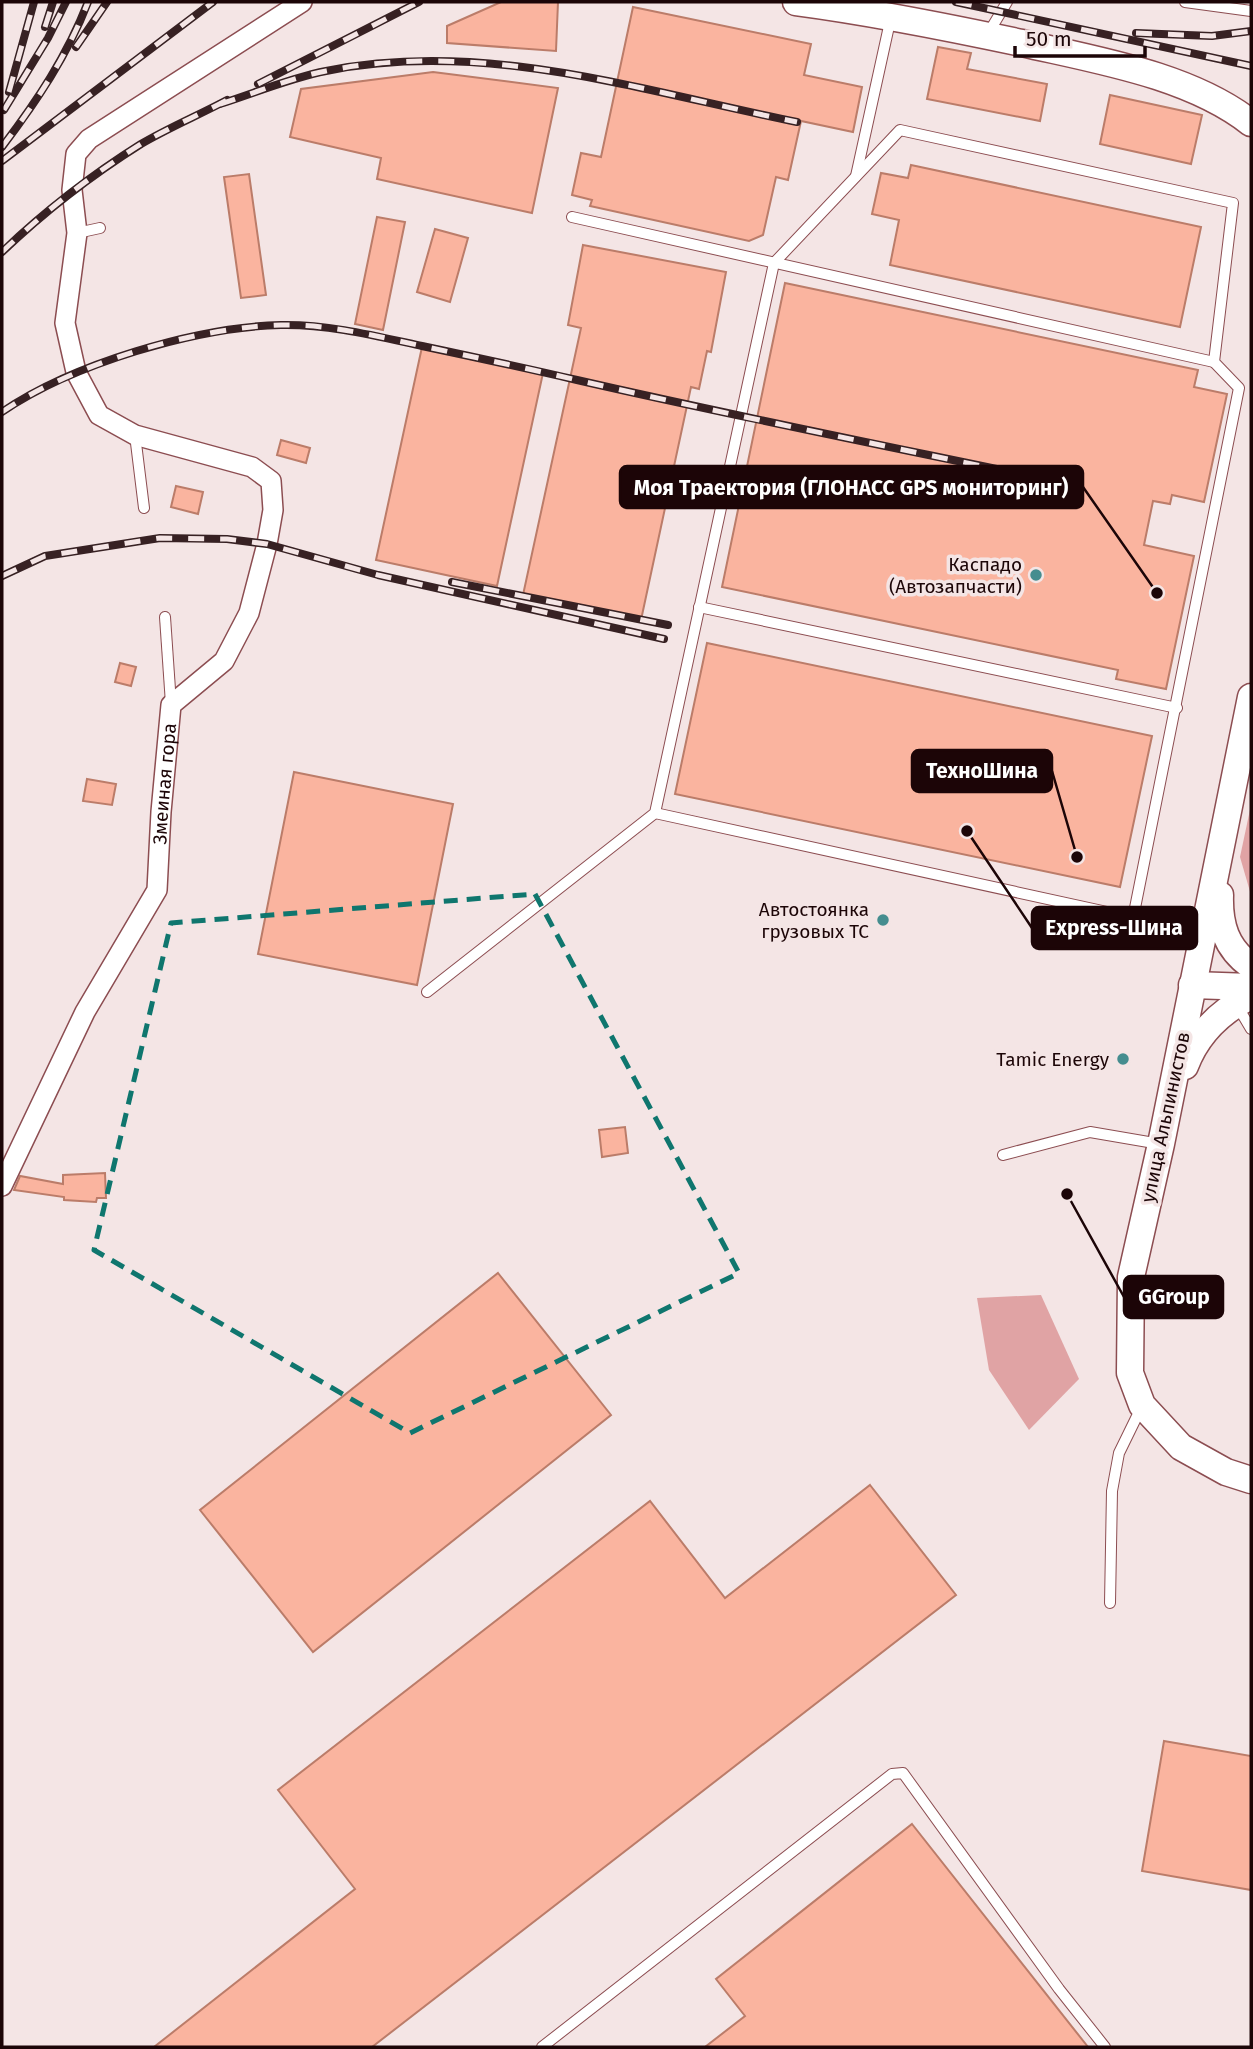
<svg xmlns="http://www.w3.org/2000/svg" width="1253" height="2049" viewBox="0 0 1253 2049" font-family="'Fira Sans',sans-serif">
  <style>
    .green { fill: #e0a3a4 }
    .building { fill: #fab49f; stroke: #bb7c69; stroke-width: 2 }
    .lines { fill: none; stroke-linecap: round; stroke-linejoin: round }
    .service-casing { stroke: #8c4d51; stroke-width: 12 }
    .minor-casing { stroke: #8c4d51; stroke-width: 22 }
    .secondary-casing { stroke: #8c4d51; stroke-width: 29 }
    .service { stroke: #fff; stroke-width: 10 }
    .minor { stroke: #fff; stroke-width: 19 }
    .secondary { stroke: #fff; stroke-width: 26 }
    .rail-casing { stroke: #372123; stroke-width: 8 }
    .rail { stroke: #f4e5e5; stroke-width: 5; stroke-dasharray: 16; stroke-linecap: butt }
    .marked { fill: none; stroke: #0f766e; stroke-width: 5; stroke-dasharray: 14 9; stroke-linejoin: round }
    .poi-dot { fill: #458d8f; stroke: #f4e5e5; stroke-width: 2.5 }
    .labels { text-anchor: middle; stroke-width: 7; stroke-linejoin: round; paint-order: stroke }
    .poi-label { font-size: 19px; fill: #1c0507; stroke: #f4e5e5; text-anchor: end }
    .street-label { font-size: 19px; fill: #1c0507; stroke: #f4e5e5 }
    .leader { fill: none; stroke: #1c0507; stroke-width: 2.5 }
    .callout-dot { fill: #1c0507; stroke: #f4e5e5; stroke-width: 2.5 }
    .callout { fill: #1c0507; stroke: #1c0507; stroke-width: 2.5 }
    .callout-label { font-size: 21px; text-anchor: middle; font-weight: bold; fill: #fff }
  </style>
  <rect width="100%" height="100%" fill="#f4e5e5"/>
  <g class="green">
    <polygon points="1251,805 1251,895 1240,857"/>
    <polygon points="1041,1295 1079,1379 1029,1430 989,1370 977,1298"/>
  </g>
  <g class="building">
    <polygon points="501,2 558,2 556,51 447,43 447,26"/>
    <polygon points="633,7 811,44 804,75 862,87 853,132 801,121 788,180 776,177 763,235 749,241 590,206 592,200 572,195 581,153 601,157"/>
    <polygon points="938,47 971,53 967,69 1047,84 1040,121 927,99"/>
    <polygon points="433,72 558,88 532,213 377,179 381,158 290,137 301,89"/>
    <polygon points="1110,95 1202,115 1191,164 1100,144"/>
    <polygon points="911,165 1201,227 1180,327 890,265 899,220 872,214 881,173 908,178"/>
    <polygon points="249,174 266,295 241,298 224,177"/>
    <polygon points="377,217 405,222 383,330 355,324"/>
    <polygon points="435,229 468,238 450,302 417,292"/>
    <polygon points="583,245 726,272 711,352 707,351 699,389 691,387 641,620 523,595 581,328 568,325"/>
    <polygon points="785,283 1198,370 1194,387 1227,394 1204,502 1172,495 1170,504 1153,501 1144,545 1194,556 1166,689 1116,679 1118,670 722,587"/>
    <polygon points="422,347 543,373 497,586 376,560"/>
    <polygon points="281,440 310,448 306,463 277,455"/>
    <polygon points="176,486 203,492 198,514 171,507"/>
    <polygon points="707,643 1152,736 1120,887 675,794"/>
    <polygon points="120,663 136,667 131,686 115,682"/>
    <polygon points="294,772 453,804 417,985 258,954"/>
    <polygon points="87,779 116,784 112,805 83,801"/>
    <polygon points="625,1127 628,1153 602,1157 599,1130"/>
    <polygon points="105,1173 106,1198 97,1198 96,1202 64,1200 64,1197 14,1190 20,1176 63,1184 63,1175"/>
    <polygon points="498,1273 611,1415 313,1652 200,1510"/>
    <polygon points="870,1485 956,1595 372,2047 154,2047 355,1889 278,1790 650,1501 725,1598"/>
    <polygon points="1164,1741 1251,1756 1251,1890 1142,1871"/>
    <polygon points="912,1824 1088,2047 705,2047 745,2016 716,1979"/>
  </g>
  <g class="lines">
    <g class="service-casing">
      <g id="service">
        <polyline points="1185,2 1251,11"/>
        <polyline points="989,32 1007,2"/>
        <polyline points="856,176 891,17"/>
        <polyline points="572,217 1214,362"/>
        <polyline points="77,233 100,228"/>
        <polyline points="135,435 144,508"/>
        <polyline points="699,607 1177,708"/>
        <polyline points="165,617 171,704"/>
        <polyline points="655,813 1203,933"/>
        <polyline points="427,992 655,813 774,263 900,130 1233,203 1214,362 1239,388 1133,918"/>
        <polyline points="1238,1007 1251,1029"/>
        <polyline points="1003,1155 1090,1132 1160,1144"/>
        <polyline points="1110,1603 1112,1491 1119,1453 1141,1408"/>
        <polyline points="542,2047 892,1774 903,1773 1059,1989 1105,2047"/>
      </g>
    </g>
    <g class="minor-casing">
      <g id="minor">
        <path id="s1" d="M2,1186l83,-174 72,-122 4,-78 10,-107 53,-44 25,-48 18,-69 6,-34 -2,-29 -19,-14 -117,-32 -36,-20 -23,-43 -11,-49 12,-90 -5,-43 4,-36 13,-15 213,-137"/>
      </g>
    </g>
    <g class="secondary-casing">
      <g id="secondary">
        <path d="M796,2c76,10 151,25 226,41 74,17 168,32 229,80"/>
        <polyline points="1251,697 1161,1144 1131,1277 1130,1373 1142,1405 1181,1447 1226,1472 1251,1480"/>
        <path d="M1220,895c-1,30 6,53 31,71"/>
        <polyline points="1192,985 1251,987"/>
        <path d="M1185,1066c12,-32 36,-55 66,-70"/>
      </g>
    </g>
    <use href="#service" class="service"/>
    <use href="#minor" class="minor"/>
    <use href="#secondary" class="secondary"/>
    <g class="rail-casing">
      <g id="rail">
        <polyline points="956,2 1251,66"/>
        <polyline points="45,27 53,2"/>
        <polyline points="1136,33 1212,36 1251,31"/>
        <polyline points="76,47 107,2"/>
        <polyline points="258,84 419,2"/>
        <polyline points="9,92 34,2"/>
        <path d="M220,104c35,-11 70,-26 106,-33 159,-32 316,20 471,51"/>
        <polyline points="4,110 48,38 66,2"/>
        <path d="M2,147c35,-46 65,-91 86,-145"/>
        <polyline points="2,161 213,2"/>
        <path d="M2,252c43,-41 88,-76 139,-108 27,-16 58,-29 86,-44"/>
        <path d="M2,412c70,-48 194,-85 279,-87 47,-1 95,11 141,21 52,11 103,22 155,34 144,33 289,62 434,92"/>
        <polyline points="2,576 45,556 160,538 227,539 267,544 378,575 664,639"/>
        <polyline points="452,582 668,625"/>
      </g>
    </g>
    <use href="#rail" class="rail"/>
  </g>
  <path class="marked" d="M535,894l204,379 -329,160 -316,-183 77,-327z"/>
  <g class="poi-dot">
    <circle cx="1036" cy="575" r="7"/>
    <circle cx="883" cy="920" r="7"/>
    <circle cx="1123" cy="1059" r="7"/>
  </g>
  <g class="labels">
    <g class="poi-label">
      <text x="1022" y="571">Каспадо<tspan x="1022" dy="22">(Автозапчасти)</tspan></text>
      <text x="869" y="916">Автостоянка<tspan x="869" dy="22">грузовых ТС</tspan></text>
      <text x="1109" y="1066">Tamic Energy</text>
    </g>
    <g class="street-label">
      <text dy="7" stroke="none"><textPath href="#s1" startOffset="441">Змеиная гора</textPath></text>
      <text transform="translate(1165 1117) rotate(-78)" y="7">улица Альпинистов</text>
    </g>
  </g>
  <path class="leader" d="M1157 593L1083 487M1077 857L1052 771M967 831L1032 928M1067 1194L1124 1297"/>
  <g class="callout-dot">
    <circle cx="1157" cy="593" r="7"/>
    <circle cx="1077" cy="857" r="7"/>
    <circle cx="967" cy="831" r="7"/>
    <circle cx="1067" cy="1194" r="7"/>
  </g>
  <g class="callout">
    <rect x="620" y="466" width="463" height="42" rx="7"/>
    <rect x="912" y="750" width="140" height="42" rx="7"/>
    <rect x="1032" y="907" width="165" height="42" rx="7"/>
    <rect x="1124" y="1276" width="99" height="42" rx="7"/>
  </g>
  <g class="callout-label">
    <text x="851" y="495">Моя Траектория (ГЛОНАСС GPS мониторинг)</text>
    <text x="982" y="778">ТехноШина</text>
    <text x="1114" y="935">Express-Шина</text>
    <text x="1174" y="1304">GGroup</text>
  </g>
  <rect width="1253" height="2049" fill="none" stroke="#1c0507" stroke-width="7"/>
  <path d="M1015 46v10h130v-10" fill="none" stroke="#1c0507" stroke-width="3.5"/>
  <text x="1026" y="46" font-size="21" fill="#1c0507" stroke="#f4e5e5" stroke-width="5" paint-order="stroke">50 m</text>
</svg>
